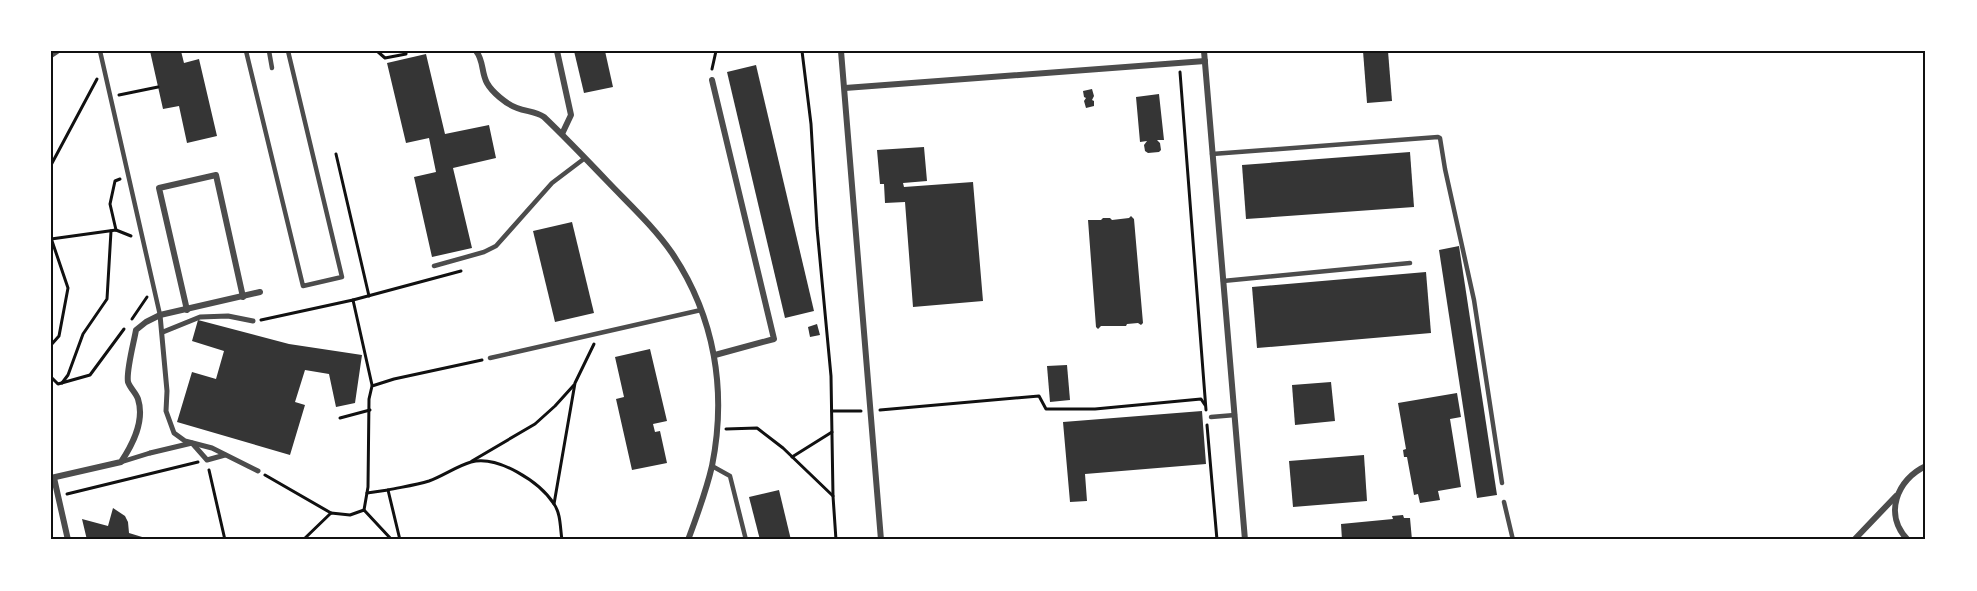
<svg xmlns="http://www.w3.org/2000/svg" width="1977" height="591" viewBox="0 0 1977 591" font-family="Commissioner,sans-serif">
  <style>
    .building { fill: #353535 }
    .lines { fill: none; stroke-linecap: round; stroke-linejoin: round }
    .path { stroke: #111; stroke-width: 3 }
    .service { stroke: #4c4c4c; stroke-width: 4.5 }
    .pedestrian { stroke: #4c4c4c; stroke-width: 5 }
    .minor { stroke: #4c4c4c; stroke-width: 6 }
    .neatline { fill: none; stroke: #111; stroke-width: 2 }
  </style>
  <rect width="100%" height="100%" fill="#fff"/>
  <g class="building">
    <polygon points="150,51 181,51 184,63 199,59 217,136 187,143 179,106 163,109"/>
    <polygon points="574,51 605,51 613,87 584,93"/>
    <polygon points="1363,51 1388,51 1392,101 1367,103"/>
    <polygon points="426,54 445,134 489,125 496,158 453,168 472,248 432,257 414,177 436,172 429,138 406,143 387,63"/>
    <polygon points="756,65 814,311 785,318 727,72"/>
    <polygon points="1092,89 1094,96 1092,100 1094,101 1094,106 1086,108 1084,101 1086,98 1084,97 1083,91"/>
    <polygon points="1159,94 1164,140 1157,140 1160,143 1161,150 1159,152 1148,153 1145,151 1144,145 1147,141 1140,142 1136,97"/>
    <polygon points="924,147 927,181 903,183 904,187 973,182 983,301 913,307 905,202 885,203 884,184 880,184 877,150"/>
    <polygon points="1410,152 1414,207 1246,219 1242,165"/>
    <polygon points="1131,216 1134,219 1143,323 1141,325 1138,323 1127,324 1126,326 1101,326 1098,329 1096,327 1088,220 1101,220 1103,218 1110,218 1112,220 1129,218"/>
    <polygon points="572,222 594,313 555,322 533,231"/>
    <polygon points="1459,246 1497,495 1477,498 1439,250"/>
    <polygon points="1426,272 1431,333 1257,348 1252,287"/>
    <polygon points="198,320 289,344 362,355 355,403 336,407 329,374 305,370 295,402 305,405 290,455 177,422 192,372 216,379 224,351 192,341"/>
    <polygon points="817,324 820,335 810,337 808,327"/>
    <polygon points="650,349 667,421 653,424 655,432 660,431 667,463 632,470 616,399 624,397 615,357"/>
    <polygon points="1067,365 1070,400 1050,402 1047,366"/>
    <polygon points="1331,382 1335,421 1295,425 1292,385"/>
    <polygon points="1457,393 1461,417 1450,419 1461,487 1438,491 1440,500 1420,503 1418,494 1414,495 1407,457 1404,457 1403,450 1406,449 1398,403"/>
    <polygon points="1202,411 1206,464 1085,474 1087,501 1070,502 1063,422"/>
    <polygon points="1364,455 1367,501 1293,507 1289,461"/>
    <polygon points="779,490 791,540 760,540 749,497"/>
    <polygon points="113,508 125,516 128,522 129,533 152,540 87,540 82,519 108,526"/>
    <polygon points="1403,515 1404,518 1410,518 1412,540 1342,540 1341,524 1393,519 1392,516"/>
  </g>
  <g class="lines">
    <g class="path">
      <polyline points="377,51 385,58 406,54 406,51"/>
      <polyline points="802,51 811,124 817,228 831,376 833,496 836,540"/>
      <polyline points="712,69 716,51"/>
      <polyline points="1180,72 1206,410"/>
      <polyline points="119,95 158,87"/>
      <polyline points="336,154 369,296"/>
      <polyline points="51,165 97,79"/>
      <polyline points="116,230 110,204 115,181 120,179"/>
      <polyline points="51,238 68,288 59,336 51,345"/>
      <polyline points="51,239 116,230 131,236"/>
      <polyline points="353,300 461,271"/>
      <polyline points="132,319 147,297"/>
      <polyline points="261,320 353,300 372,385"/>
      <polyline points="51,377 58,384 90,375 124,329"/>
      <polyline points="62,383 68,375 83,334 107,299 111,231"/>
      <polyline points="880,410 1039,396 1046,409 1095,409 1201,399 1205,405"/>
      <polyline points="832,411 861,411"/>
      <polyline points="340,418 370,410"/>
      <polyline points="1207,425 1217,540"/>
      <polyline points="726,429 757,428 783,448 833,496"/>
      <polyline points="792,457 832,432"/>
      <polyline points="472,461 535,424 555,406 574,385"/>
      <polyline points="209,470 225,540"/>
      <polyline points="265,475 331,513"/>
      <path d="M388,490c14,-3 28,-5 41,-9 14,-5 28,-15 42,-19 27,-7 69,20 83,42 7,10 6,24 8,36"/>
      <polyline points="367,493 388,490 400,540"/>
      <polyline points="67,494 198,462"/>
      <polyline points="554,504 575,383 594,344"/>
      <polyline points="364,510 368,487 369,399 372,386 394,379 482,360"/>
      <polyline points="303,540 331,513 350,515 364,510 392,540"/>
    </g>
    <g class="service">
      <polyline points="100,51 160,315"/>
      <polyline points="246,51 303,286 342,277 288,51"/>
      <polyline points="269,51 272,68"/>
      <polyline points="1212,154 1438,137 1440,138 1445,169 1474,300 1502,483"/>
      <polyline points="434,266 484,252 496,246 552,183 585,158"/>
      <polyline points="1223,281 1410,263"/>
      <polyline points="490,358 701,310"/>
      <polyline points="1211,417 1235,415"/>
      <polyline points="121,462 150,453"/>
      <polyline points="712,466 730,476 746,540"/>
      <polyline points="1504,502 1513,540"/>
    </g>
    <g class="pedestrian">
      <polyline points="160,315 167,391 166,411 174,433 185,441 212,448 258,471"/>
      <polyline points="163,332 200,317 228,316 253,321"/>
      <polyline points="150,453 192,443 207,460 225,455"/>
    </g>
    <g class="minor">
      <path d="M476,51c8,10 5,21 11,32 5,9 19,21 30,25 10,4 18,3 27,9 22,21 43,43 64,65 22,23 46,45 64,71 43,64 55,138 40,213 -6,26 -15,50 -24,74"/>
      <polyline points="557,51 571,115 562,134"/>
      <polyline points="841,51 881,540"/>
      <polyline points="1204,51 1245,540"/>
      <polyline points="51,55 57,51"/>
      <polyline points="712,80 774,339 715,355"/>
      <polyline points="845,88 1205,61"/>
      <polyline points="187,310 159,188 216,175 243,297"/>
      <path d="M51,478l70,-16c12,-18 24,-41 17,-63 -2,-6 -8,-11 -10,-17 -2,-11 6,-40 8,-52l10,-8 14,-7 100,-23"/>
      <polyline points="54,478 68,540"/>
      <polyline points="1854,540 1896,496"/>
      <path d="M1908,540c-25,-25 -11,-61 18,-74"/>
    </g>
  </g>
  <rect width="1977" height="591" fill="none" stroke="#ffffff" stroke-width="105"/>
  <rect x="52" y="52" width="1872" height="486" class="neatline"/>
</svg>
